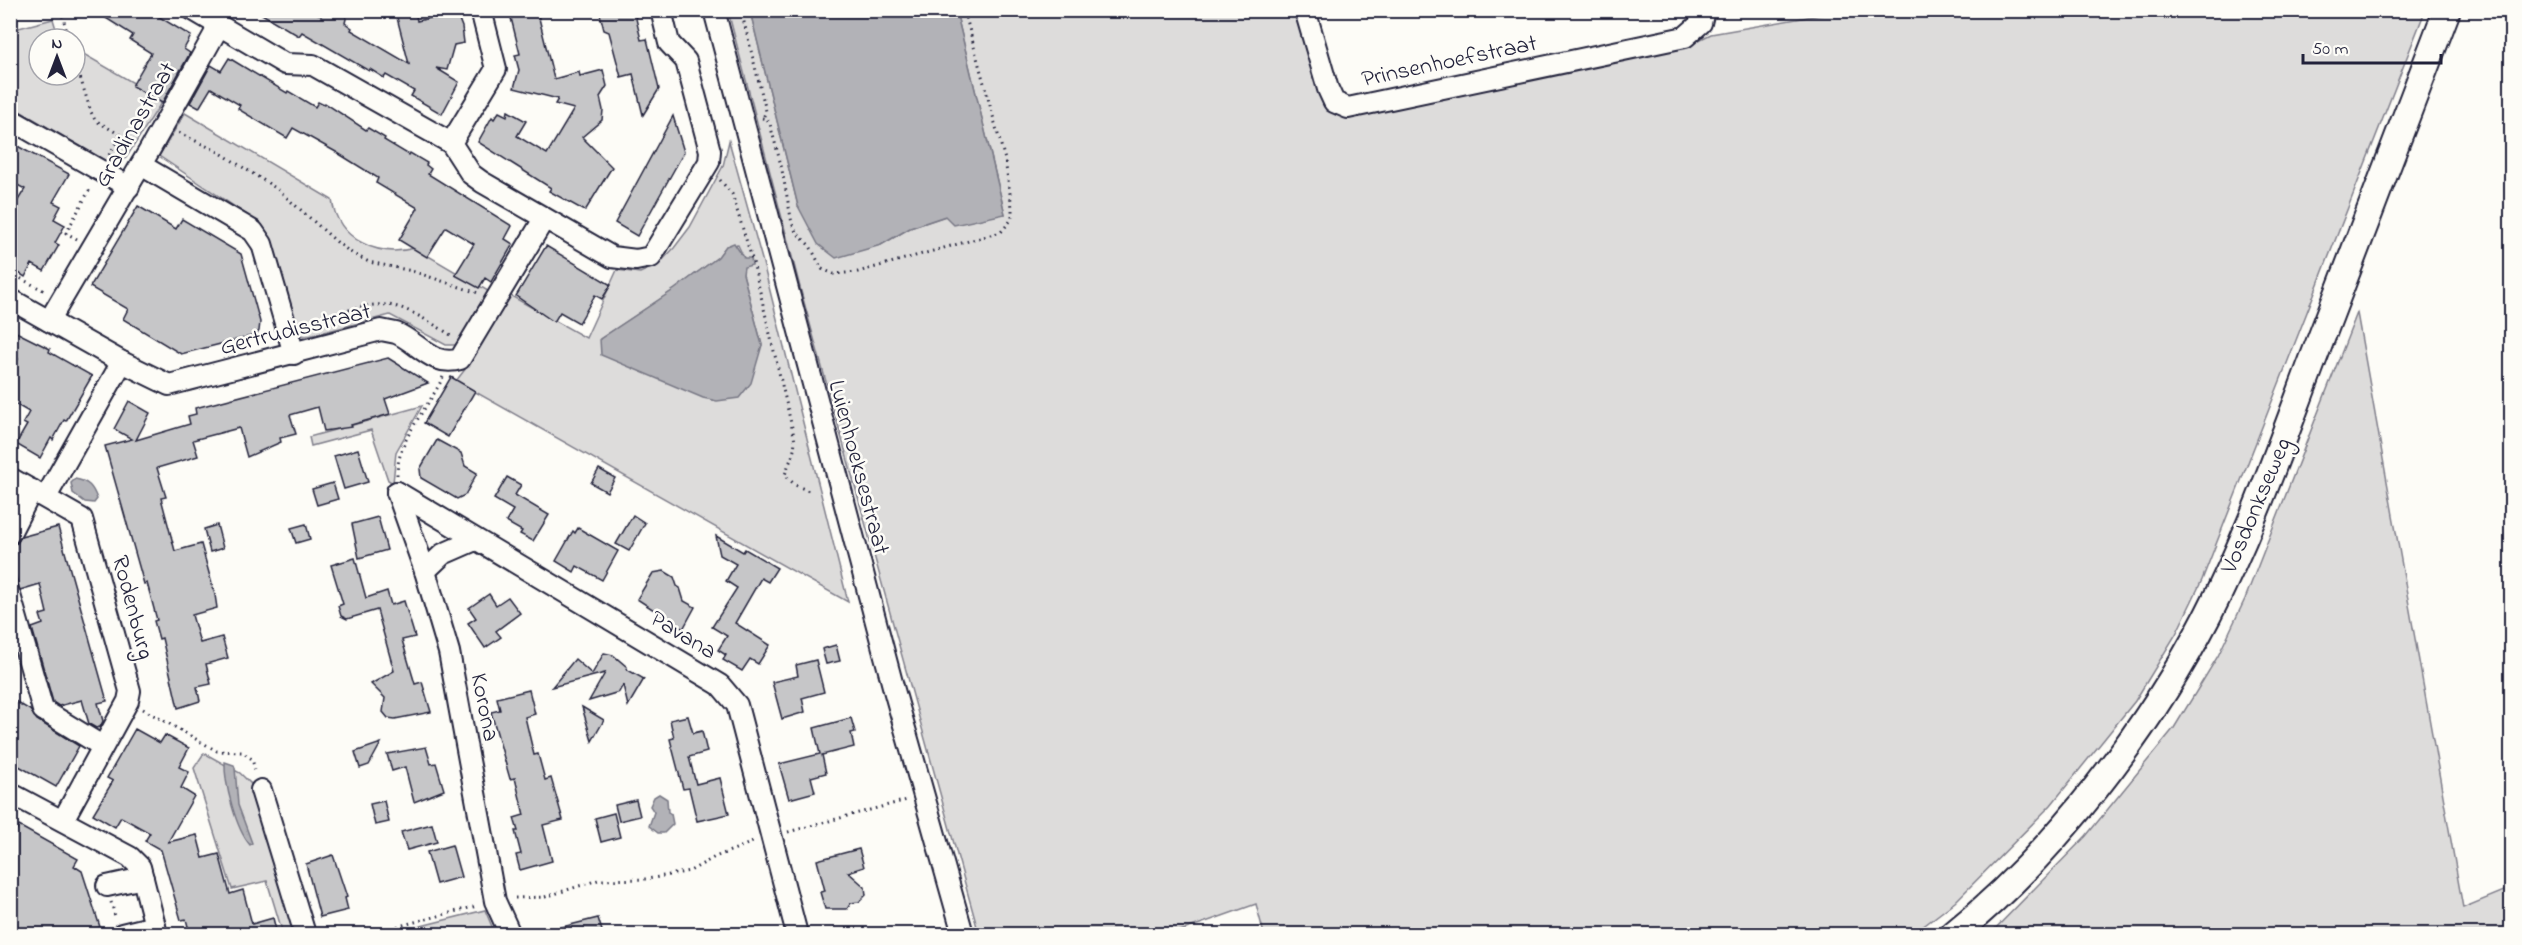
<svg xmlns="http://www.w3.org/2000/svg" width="2522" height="945" viewBox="0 0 2522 945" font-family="'Indie Flower',sans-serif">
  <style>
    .green { fill: #dddcdb; stroke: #807f8b; stroke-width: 1.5; fill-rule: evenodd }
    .water { fill: #b2b2b7; stroke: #787885; stroke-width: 1.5 }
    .building { fill: #c6c6c8; stroke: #22223b; stroke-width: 1.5 }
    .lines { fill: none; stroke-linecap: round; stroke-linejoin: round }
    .minor-casing { stroke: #22223b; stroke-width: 24 }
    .major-casing { stroke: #22223b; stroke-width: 30 }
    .path { stroke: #22223b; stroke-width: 3; stroke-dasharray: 1.5 4.5; stroke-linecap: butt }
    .minor { stroke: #fdfcf7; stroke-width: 20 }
    .major { stroke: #fdfcf7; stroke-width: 26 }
    .labels { text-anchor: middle; stroke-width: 5; stroke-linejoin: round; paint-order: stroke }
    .street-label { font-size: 24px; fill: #22223b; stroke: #fdfcf7 }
  </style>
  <rect width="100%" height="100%" fill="#fdfcf7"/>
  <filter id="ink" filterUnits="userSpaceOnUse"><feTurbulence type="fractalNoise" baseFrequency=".0167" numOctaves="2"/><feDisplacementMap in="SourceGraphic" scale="12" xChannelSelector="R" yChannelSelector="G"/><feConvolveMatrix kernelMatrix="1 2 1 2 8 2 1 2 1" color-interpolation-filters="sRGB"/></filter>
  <g filter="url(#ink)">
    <g class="green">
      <polygon points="728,11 750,11 798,206 881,245 910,228 946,216 1005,214 956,11 1300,11 1329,105 1343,117 1373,112 1685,47 1711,34 1842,11 2425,11 2202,580 2176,634 2135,701 2051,805 1955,902 1913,934 1264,934 1256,904 1172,934 979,934 802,295"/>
      <polygon points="53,19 59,39 39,39 39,75 75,75 75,49 163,100 126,158 118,162 106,161 11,106 11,30"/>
      <path d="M185,113l147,87c6,40 46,58 83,48l73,43 -27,49 -6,5h-9l-56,-30 -81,21h-6l-5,-4 -36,-107 -103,-69z"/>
      <path d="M729,141l34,122 85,339 -392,-221 17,-22 33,-66 80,45 31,-68 23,3 18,-8 16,-17 16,-21 33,-61zM738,245l6,13 -1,16 19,71 -162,-6 75,-50 43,-32 8,-11z"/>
      <polygon points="2357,313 2463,908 2511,888 2511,934 1990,934 2086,836 2174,728 2218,656 2245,599"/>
      <polygon points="422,406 396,452 393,483 388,480 371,430 311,446 309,437"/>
      <polygon points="204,753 240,773 253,786 298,934 283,934 267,881 232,889 194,768"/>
      <polygon points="485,910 493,929 472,934 389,934"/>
    </g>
    <g class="water">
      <polygon points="750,11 956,11 1005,214 954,225 945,216 910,228 881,245 836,258 818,244 798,206"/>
      <polygon points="734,243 744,258 751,258 752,265 744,267 743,274 762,345 751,383 739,398 717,401 703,398 601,355 600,339 675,289 718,257 726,246"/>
      <path d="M75,479c13,2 18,8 22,20l-3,4 -9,-1 -12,-9 -2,-10z"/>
      <path d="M225,762l9,3 1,3 3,37 14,38 -2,2c-14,-16 -26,-62 -25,-83z"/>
      <polygon points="659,794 667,799 668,812 671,814 673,824 664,833 658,833 649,826 654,812 650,806 654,797"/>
    </g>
    <g class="building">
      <polygon points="93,10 148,10 191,36 184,49 190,53 162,103 132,86 151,53 130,40 133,35"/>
      <polygon points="255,10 312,10 321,16 324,10 348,10 345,23 352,28 351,30 409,64 395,10 415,10 417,21 456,12 462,27 464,43 454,45 447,70 436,68 459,82 442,114 411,96 414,91 386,75 384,78 370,69 369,71 302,32 299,36"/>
      <polygon points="509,10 537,10 554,79 579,72 580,76 603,70 607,86 600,97 603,110 602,120 582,137 612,167 585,211 549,191 551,188 478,142 492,117 494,119 499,112 507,116 508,111 526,121 517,136 547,154 574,109 555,104 558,99 514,88 519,70 515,55 520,54"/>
      <polygon points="599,10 634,10 641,40 647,39 659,89 643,115 633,74 621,77 609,32 604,30"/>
      <polygon points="229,58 287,93 288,91 315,107 318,102 324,105 325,103 366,130 368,128 385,138 384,140 409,155 410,153 427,163 426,165 431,169 428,174 512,226 505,239 513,244 491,282 485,278 479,288 455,275 474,244 446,227 427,257 399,240 418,208 376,183 378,178 336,152 293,128 287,138 238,109 240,105 211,88 199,108 190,103 211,65 221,71"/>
      <polygon points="673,116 684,152 637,236 615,223"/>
      <polygon points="10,142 69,174 53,202 61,206 54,219 65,225 55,243 59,245 44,271 32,264 25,277 11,268 17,255 10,251 10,213 25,189 10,181"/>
      <polygon points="138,206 176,229 182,219 241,254 260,322 259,331 256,335 181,354 123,319 128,309 90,287"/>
      <polygon points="546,246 611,285 602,299 595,295 579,323 560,312 554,322 516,296"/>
      <polygon points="10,329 50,349 49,352 92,376 66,421 64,420 53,440 51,438 40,458 16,444 27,425 23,423 29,412 10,401 10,371 18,359 10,355"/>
      <polygon points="388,358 428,383 385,399 390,414 351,425 352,427 324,431 318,407 290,415 296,434 280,438 281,442 247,457 239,428 193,440 198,456 157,468 166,497 161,498 175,551 201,544 215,595 217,608 192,615 200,643 222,637 228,658 206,664 211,684 197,687 200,701 178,708 162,638 159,639 154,621 157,620 147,583 144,584 105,446 132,439 114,429 129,401 150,413 136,440 190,424 188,416 196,414 195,408"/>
      <polygon points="451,377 475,391 448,437 424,423"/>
      <polygon points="437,440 461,453 465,466 477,473 465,495 457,499 421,478 420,469"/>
      <polygon points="358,449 368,482 344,489 334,456"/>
      <polygon points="599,469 615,478 607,492 591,483"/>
      <polygon points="507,477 521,485 515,495 549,515 533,541 520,534 522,531 506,522 513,510 494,499"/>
      <polygon points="333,483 338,499 317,505 312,489"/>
      <polygon points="633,515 645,523 629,551 616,544"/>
      <polygon points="378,517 387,550 359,558 352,524"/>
      <polygon points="306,524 310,539 296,543 291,528"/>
      <polygon points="217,525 223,548 210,552 204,529"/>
      <polygon points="58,527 107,701 98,703 103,721 100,727 96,728 89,724 82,700 59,706 53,702 32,628 43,624 40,615 47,613 40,584 20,590 10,558 10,545 17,543 21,537"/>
      <polygon points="578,528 618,551 602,580 577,566 574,572 556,561 573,531 575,533"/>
      <polygon points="716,536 743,552 745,549 777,568 768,582 761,578 735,623 770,645 758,664 750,659 742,671 723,660 726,655 718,650 727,636 712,627 737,588 726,581 736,564 720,555"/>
      <polygon points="355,558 366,598 387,591 391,605 404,601 415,637 402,640 415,684 422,682 431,712 395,719 388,718 383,712 385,698 371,684 394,671 377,610 347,619 341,616 338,606 343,604 331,565"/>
      <polygon points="664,571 674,577 677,586 680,588 684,601 695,607 683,629 637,599 653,573"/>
      <polygon points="489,594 496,605 508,597 520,613 496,631 501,637 485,648 468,623 476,618 469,608"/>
      <polygon points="836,645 840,661 826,664 822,649"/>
      <polygon points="604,653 613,655 627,667 626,669 644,679 628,706 623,685 619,692 589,701 605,673 552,687 575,659 592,674"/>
      <polygon points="816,660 824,692 802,698 805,712 782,719 772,682 798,676 796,665"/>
      <polygon points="529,690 535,714 525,717 534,755 538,754 545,780 551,778 563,820 543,825 552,861 520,870 516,855 521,854 515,831 518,831 514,818 524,815 515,778 510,779 491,712 500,710 497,698"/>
      <polygon points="10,698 30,710 37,720 79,746 56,787 10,761"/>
      <polygon points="582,707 604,720 592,741"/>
      <polygon points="688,716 693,733 702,731 707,752 689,757 696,784 720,778 729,814 697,821 689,788 683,789 670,739 674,738 670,720"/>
      <polygon points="851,718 855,732 851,733 854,747 822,755 826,773 811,777 815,792 789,799 779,764 820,754 814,728"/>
      <polygon points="135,729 160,743 165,735 189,748 179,767 189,772 181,788 194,796 168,842 197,835 203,858 219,854 230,894 243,890 252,924 273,918 277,934 190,934 186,919 181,920 161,850 145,841 150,833 121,817 115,827 93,814 113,781 107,778"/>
      <polygon points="381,743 369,765 360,768 355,752"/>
      <polygon points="426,747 431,764 436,763 444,790 414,802 405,767 392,771 387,754"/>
      <polygon points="636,800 640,816 619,821 615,805"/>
      <polygon points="384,801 389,822 375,825 370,804"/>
      <polygon points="614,813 620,837 601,842 595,818"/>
      <polygon points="432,824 437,842 407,850 401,832"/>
      <polygon points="19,826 78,859 74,866 82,871 100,927 73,934 10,934 10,831 15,833"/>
      <polygon points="452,845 461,877 436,884 427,852"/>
      <polygon points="859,849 864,867 848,872 865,887 866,895 859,902 851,903 847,909 825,909 820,892 825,891 817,860"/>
      <polygon points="333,855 347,897 345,898 348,910 320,917 306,864"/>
      <polygon points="598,918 603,934 555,934 554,929"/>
    </g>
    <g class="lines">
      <g class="minor-casing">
        <g id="minor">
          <polyline points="193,10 285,64 313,65 451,143 471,174 482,182 612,257 636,260 651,257 709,162 710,151 686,61 669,43 661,10"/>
          <polyline points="714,10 894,690 963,934"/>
          <polyline points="1305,10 1328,89 1334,102 1348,108 1685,37 1701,23 1704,10"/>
          <polyline points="10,119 129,187"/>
          <polyline points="451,143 496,69 481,10"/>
          <polyline points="141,165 253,231 262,244 294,354"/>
          <path d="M10,299l112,63 47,23 212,-55c5,1 10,2 15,3 22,9 37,35 64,26l84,-140"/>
          <polyline points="49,321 149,151 219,26"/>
          <polyline points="10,478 82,519 130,691 128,701 63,820"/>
          <polyline points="397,492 720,685 737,705 797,934"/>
          <polyline points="397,492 425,571 449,652 495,901 510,934"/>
          <polyline points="46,497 122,362"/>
          <polyline points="10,533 32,490"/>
          <polyline points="425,571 443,554 475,540"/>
          <polyline points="10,595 43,710 102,746"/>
          <polyline points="261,790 305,934"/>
          <polyline points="10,793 130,857 140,867 157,934"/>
          <polyline points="107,886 143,878"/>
          <polyline points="122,934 155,926"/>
        </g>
      </g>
      <g class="major-casing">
        <path id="major" d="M1954,934c100,-80 195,-205 254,-319 44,-85 75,-177 109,-266 44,-113 87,-226 130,-339"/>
      </g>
      <g class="path">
        <polyline points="61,10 69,39"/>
        <polyline points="741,10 766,111 763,118"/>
        <polyline points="75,61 91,112 95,120 132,142"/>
        <polyline points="762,118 767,119 770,124 781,165 792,223 796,232 810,246 822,269 834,274 858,272 1001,232 1012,219 1012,207 1005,160 964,10"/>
        <polyline points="179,133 219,152 277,189 338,243 353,254 369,262 412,271 478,293"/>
        <polyline points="109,155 120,136"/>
        <path d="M720,180l12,14 21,68 41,174c3,16 -5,25 -9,39l10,10 16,7"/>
        <polyline points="77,239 66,233 91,187"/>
        <polyline points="10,273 45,291"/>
        <path d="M303,325c32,-9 69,-29 101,-16 17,7 34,18 50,28"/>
        <path d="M397,475c1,-38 30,-64 46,-98"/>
        <polyline points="143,709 217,751 242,752 252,759 256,773"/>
        <polyline points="10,711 24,704"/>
        <polyline points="788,832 907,800"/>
        <polyline points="515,898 545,897 598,880 648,879 690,871 715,857 753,842"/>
        <polyline points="111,902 115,916"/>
        <polyline points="368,934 477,906"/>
      </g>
      <use href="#minor" class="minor"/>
      <use href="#major" class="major"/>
    </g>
  </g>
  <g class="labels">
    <g class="street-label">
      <text transform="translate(1449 60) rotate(-12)" y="8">Prinsenhoefstraat</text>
      <text transform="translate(134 124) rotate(-60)" y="8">Gradinastraat</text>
      <text transform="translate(295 328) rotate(-14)" y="8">Gertrudisstraat</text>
      <text transform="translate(860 467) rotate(75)" y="8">Luienhoeksestraat</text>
      <text transform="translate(2255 505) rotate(-67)" y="8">Vosdonkseweg</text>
      <text transform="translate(134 607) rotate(75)" y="8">Rodenburg</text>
      <text transform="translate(684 634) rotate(31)" y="8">Pavana</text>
      <text transform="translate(486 707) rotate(79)" y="8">Korona</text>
    </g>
  </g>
  <rect width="2522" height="945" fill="none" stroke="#fdfcf7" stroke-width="36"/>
  <rect x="18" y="18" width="2486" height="909" fill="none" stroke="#22223b" stroke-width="2" filter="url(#ink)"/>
  <g transform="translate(57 57)"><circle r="28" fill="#fdfcf7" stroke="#a5a5ac" stroke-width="1.5"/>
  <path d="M0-4.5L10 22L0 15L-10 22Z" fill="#22223b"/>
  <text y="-9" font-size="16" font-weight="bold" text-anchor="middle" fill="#22223b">N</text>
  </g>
  <path d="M2303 54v9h138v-9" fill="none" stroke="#22223b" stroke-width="3"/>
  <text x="2312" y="54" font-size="18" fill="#22223b" stroke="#fdfcf7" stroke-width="4.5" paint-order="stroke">50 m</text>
</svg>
